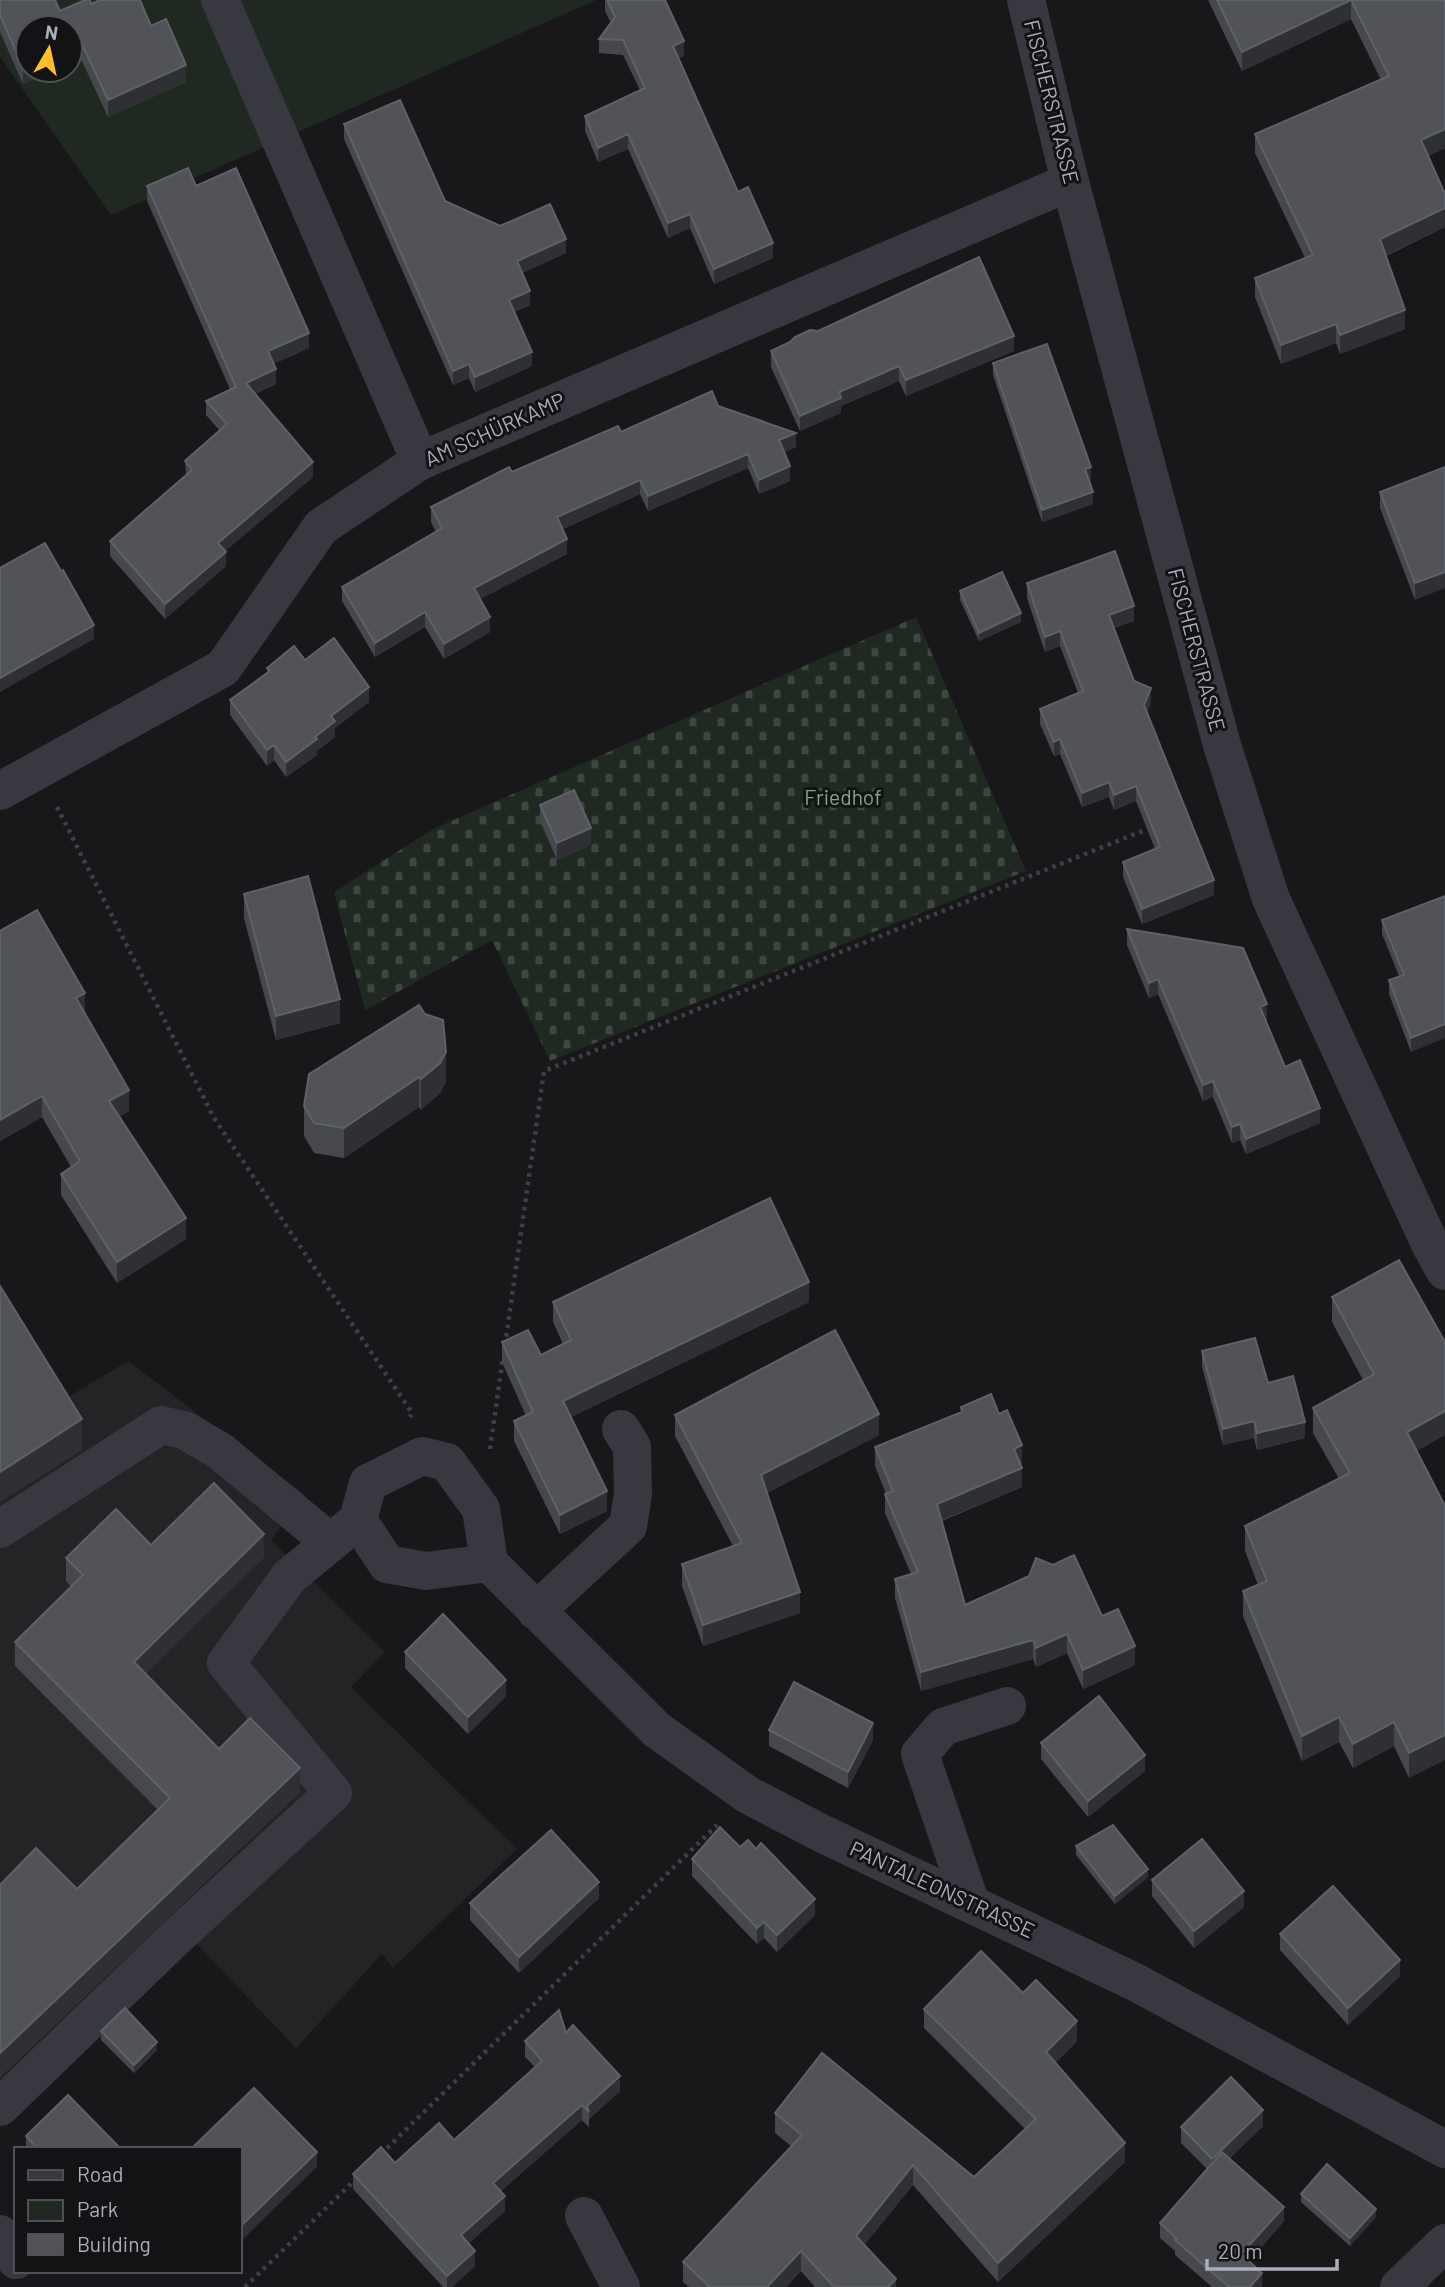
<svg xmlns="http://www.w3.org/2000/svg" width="1445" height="2287" viewBox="0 0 1445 2287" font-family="Barlow,sans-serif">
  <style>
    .built { fill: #242427 }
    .cemetery { fill: url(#cemetery-stones) }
    .park { fill: #1f2921; fill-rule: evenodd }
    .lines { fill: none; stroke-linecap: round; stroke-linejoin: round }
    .path { stroke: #3e4047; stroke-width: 4.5; stroke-dasharray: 3.5 5; stroke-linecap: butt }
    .minor { stroke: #383940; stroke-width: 38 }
    .wall { fill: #46484d }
    .shaded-wall { fill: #2f3034 }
    .building { fill: #515359; stroke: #5f6168; stroke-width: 2 }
    .labels { text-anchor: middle; stroke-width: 6; stroke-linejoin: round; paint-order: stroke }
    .street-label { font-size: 21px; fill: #a9aebb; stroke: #131315 }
    .park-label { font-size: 21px; fill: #7fa883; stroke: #131315 }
  </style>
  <defs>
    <pattern id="cemetery-stones" width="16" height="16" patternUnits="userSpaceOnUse" patternTransform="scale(1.75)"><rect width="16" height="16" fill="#1f2921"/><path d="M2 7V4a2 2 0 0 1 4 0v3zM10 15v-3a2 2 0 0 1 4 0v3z" fill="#3d463f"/></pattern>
  </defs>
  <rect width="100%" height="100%" fill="#18181a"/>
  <polygon class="built" points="0,1287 70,1396 128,1361 305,1495 271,1540 385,1652 351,1687 517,1849 393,1968 382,1954 296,2048 192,1939 0,2116"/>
  <polygon class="cemetery" points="916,617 1026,871 550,1061 492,940 365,1010 334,892 433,829"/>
  <path class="park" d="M0,0h596l-485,215 -111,-158zM28,28h42v42h-42z"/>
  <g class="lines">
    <g class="path">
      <polyline points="57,807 214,1118 412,1413 410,1417"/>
      <polyline points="505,1345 544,1071 1150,828"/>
      <polyline points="490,1449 503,1357"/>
      <polyline points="381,2154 717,1825"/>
      <polyline points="245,2287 357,2178"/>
    </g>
    <g class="minor">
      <polyline points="220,0 420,461"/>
      <polyline points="1026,0 1070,182 1222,745 1271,899 1431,1246 1445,1271"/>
      <polyline points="0,791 223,668 321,527 420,461 1070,182"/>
      <polygon points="422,1456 447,1462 481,1509 489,1563 426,1571 387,1564 358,1520 368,1483"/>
      <polyline points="0,1529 161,1425 184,1430 220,1451 330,1542"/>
      <polyline points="489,1563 657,1730 748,1795 823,1834 1135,1982 1445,2149"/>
      <polyline points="536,1611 628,1526 633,1494 632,1447 621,1429"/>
      <polyline points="971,1904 920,1754 943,1727 1007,1706"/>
      <polyline points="0,2107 172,1941 333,1793 226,1663 289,1577 358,1520"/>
      <polyline points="584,2216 621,2287"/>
      <polyline points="0,2234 16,2260"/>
      <polyline points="1399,2287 1445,2243"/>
    </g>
  </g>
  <g class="wall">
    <polygon points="0,0 60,11 91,4 151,26 186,82 108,117 81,59 28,70 56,70 23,84 0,32"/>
    <polygon points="605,0 665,0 684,56 679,58 738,192 773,258 714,284 690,228 668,238 628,149 598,162 585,131 585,116 640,90 623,55 599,53 599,39 611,23 605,11"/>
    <polygon points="1208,0 1445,0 1445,148 1428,156 1445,227 1386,256 1405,329 1340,354 1336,343 1281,364 1255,297 1255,278 1305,258 1255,153 1255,134 1381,80 1351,19 1242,71"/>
    <polygon points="344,124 445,201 566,253 522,273 530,305 514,312 532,366 475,392 469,378 453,385 344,139"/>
    <polygon points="147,186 196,186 309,348 273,364 276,384 255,394 313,477 225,551 226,566 165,619 110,556 110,541 186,476 185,461 220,431 206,415 206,401 230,389 147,201"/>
    <polygon points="771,351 1014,351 906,396 899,381 841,406 841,413 800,431 771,367"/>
    <polygon points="993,363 1091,480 1089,480 1093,504 1042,522 993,375"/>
    <polygon points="718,406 796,447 784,452 790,481 759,494 748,468 648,511 640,494 563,529 567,554 480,599 490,632 444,659 425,627 375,657 342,601 342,587 436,532 431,522 431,507 512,472 621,432"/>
    <polygon points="1445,467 1415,600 1380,508 1380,492"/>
    <polygon points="1027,583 1134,621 1114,628 1134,681 1151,703 1147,713 1214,895 1142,924 1123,877 1123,862 1155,849 1136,801 1114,810 1109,797 1082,807 1060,754 1054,756 1040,724 1040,709 1078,693 1060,646 1045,652 1027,598"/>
    <polygon points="960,591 1021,622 979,641 960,600"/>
    <polygon points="267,668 369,702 335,728 335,737 317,751 317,755 286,777 274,760 267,766 230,715 230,700 267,673"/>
    <polygon points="540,805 591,845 557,860 540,821"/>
    <polygon points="244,894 340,1023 276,1040 244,918"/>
    <polygon points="1445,896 1411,1052 1389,994 1389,980 1399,976 1382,934 1382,920"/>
    <polygon points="1127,929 1267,1020 1266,1020 1285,1067 1320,1123 1246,1154 1240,1140 1232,1143 1213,1097 1203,1101 1158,994 1149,998 1127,945"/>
    <polygon points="419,1005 446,1082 440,1093 421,1110 419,1107 344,1158 314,1153 304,1136 304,1106"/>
    <polygon points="85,1014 129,1111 119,1116 186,1239 117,1283 61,1195 61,1174 71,1167 42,1117 0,1141"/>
    <polygon points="1332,1297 1417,1451 1409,1778 1394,1746 1353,1768 1339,1742 1302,1761 1243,1616 1243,1591 1258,1585 1245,1551 1245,1526 1339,1479 1313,1433 1313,1408 1363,1380 1332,1322"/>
    <polygon points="553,1302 809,1302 571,1417 607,1511 560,1534 514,1441 514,1421 526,1416 502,1362 502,1342 541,1355 563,1344 553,1322"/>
    <polygon points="1202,1351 1268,1383 1305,1438 1257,1450 1254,1438 1223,1445 1202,1367"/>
    <polygon points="961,1407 999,1414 1022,1464 1020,1465 1022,1487 942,1521 965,1605 1102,1616 1135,1665 1083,1689 1067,1653 1036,1667 1033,1659 921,1691 895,1598 895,1579 911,1574 885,1513 885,1494 886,1494 875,1466 875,1447 961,1412"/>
    <polygon points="675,1415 879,1435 767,1493 800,1613 703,1646 682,1586 682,1564 733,1546 675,1436"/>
    <polygon points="151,1545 264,1557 145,1674 219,1749 300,1792 0,2077 0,1885 77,1889 158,1810 15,1666 15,1642 71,1587 66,1581 66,1558"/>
    <polygon points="405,1652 506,1696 468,1734 405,1668"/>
    <polygon points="769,1730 873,1740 848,1788 769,1746"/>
    <polygon points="1041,1743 1145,1771 1088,1817 1041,1759"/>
    <polygon points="1076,1846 1148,1877 1115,1904 1076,1855"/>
    <polygon points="740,1847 815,1915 777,1952 764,1938 757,1944 692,1876 692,1859"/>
    <polygon points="1152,1880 1244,1907 1194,1948 1152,1896"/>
    <polygon points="599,1898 519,1973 470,1920 470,1903"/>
    <polygon points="1280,1934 1400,1976 1348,2025 1280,1950"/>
    <polygon points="1023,1993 1077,2041 1055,2063 1125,2162 998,2282 913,2185 864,2245 896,2287 815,2287 801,2271 786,2287 689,2287 683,2282 683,2262 791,2146 775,2133 775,2113 974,2177 1025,2129 924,2028 924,2009"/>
    <polygon points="101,2031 157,2050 134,2073 101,2040"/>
    <polygon points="566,2033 620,2091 589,2119 589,2127 582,2120 501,2191 505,2211 469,2243 475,2266 452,2287 443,2287 353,2189 353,2174 395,2163 454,2140 535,2067 525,2057 525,2041"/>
    <polygon points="1263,2126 1230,2158 1284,2221 1249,2261 1262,2287 1212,2287 1175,2255 1175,2251 1160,2238 1160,2223 1207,2169 1181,2143 1181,2127"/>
    <polygon points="26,2136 121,2149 26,2149"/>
    <polygon points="1301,2194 1376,2217 1350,2246 1301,2202"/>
  </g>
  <g class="shaded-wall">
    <polygon points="1351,0 1351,19 1242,71 1242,52"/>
    <polygon points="684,41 684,56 673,61 673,46"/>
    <polygon points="81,42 81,59 70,64 70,47"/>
    <polygon points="186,65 186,82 108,117 108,100"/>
    <polygon points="28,66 28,70 56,70 23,84 23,68"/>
    <polygon points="1445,129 1445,148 1421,159 1421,140"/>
    <polygon points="628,134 628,149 598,162 598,148"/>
    <polygon points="1445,208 1445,227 1380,258 1380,239"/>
    <polygon points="690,214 690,228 668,238 668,223"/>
    <polygon points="566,239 566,253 517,275 517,261"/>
    <polygon points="773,243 773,258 714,284 714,269"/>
    <polygon points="530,291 530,305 509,314 509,300"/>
    <polygon points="1405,310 1405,329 1340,354 1340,335"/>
    <polygon points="1336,324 1336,343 1281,364 1281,345"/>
    <polygon points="309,333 309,348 268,366 268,351"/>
    <polygon points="1014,336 1014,351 906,396 906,380"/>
    <polygon points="532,352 532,366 475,392 475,377"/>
    <polygon points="469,364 469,378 453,385 453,371"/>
    <polygon points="899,366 899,381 841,406 841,413 800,431 800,416 839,392"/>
    <polygon points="276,369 276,384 246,398 246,383"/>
    <polygon points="796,433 796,447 779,455 779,440"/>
    <polygon points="748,454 748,468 648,511 648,496"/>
    <polygon points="313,462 313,477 218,557 218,543"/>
    <polygon points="790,466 790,481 759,494 759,480"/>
    <polygon points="1091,467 1091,480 1085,482 1085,469"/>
    <polygon points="640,480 640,494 557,532 557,517"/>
    <polygon points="1093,492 1093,504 1042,522 1042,510"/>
    <polygon points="567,539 567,554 474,602 474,588"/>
    <polygon points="226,552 226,566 165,619 165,604"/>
    <polygon points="1445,572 1445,588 1415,600 1415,583"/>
    <polygon points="1134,606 1134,621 1109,630 1109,615"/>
    <polygon points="425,612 425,627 375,657 375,643"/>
    <polygon points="1021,613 1021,622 979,641 979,633"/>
    <polygon points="490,617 490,632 444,659 444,644"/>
    <polygon points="94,625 94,639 0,692 0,678"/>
    <polygon points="1060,631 1060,646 1045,652 1045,637"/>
    <polygon points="369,687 369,702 335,728 335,737 317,751 317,755 286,777 286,762 315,737 331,716"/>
    <polygon points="1151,688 1151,703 1144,720 1144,705"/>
    <polygon points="1060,739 1060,754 1054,756 1054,742"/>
    <polygon points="274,745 274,760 267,766 267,750"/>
    <polygon points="1109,782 1109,797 1082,807 1082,793"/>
    <polygon points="1136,786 1136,801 1114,810 1114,795"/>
    <polygon points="591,828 591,845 557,860 557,843"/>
    <polygon points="1214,880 1214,895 1142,924 1142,909"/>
    <polygon points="1158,979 1158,994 1149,998 1149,983"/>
    <polygon points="85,993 85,1014 76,998"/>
    <polygon points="340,999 340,1023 276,1040 276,1016"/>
    <polygon points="1267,1004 1267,1020 1260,1023 1260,1007"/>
    <polygon points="1445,1024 1445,1038 1411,1052 1411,1038"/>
    <polygon points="446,1052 446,1082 440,1093 421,1110 421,1079"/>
    <polygon points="419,1077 419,1107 344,1158 344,1128"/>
    <polygon points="1213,1081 1213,1097 1203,1101 1203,1085"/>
    <polygon points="129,1090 129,1111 109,1122 109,1101"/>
    <polygon points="42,1096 42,1117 0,1141 0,1120"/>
    <polygon points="1320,1108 1320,1123 1246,1154 1246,1139"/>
    <polygon points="1240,1124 1240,1140 1232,1143 1232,1127"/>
    <polygon points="186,1218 186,1239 117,1283 117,1262"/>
    <polygon points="809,1282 809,1302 563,1421 563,1401"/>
    <polygon points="1445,1411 1445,1435 1407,1457 1407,1432"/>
    <polygon points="879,1414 879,1435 761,1496 761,1475"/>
    <polygon points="82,1419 82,1450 0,1502 0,1472"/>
    <polygon points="1254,1421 1254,1438 1223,1445 1223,1429"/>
    <polygon points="1305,1422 1305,1438 1257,1450 1257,1433"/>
    <polygon points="1022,1445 1022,1464 1014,1468 1014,1449"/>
    <polygon points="1022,1468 1022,1487 937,1522 937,1504"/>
    <polygon points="607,1491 607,1511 560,1534 560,1515"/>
    <polygon points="264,1534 264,1557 134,1686 134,1662"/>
    <polygon points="800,1592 800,1613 703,1646 703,1625"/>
    <polygon points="1067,1634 1067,1653 1036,1667 1036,1648"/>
    <polygon points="1033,1640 1033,1659 921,1691 921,1672"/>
    <polygon points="1135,1646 1135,1665 1083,1689 1083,1670"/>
    <polygon points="506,1680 506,1696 468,1734 468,1717"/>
    <polygon points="1339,1717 1339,1742 1302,1761 1302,1736"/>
    <polygon points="1394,1722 1394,1746 1353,1768 1353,1744"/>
    <polygon points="873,1723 873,1740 848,1788 848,1772"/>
    <polygon points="1445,1735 1445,1760 1409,1778 1409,1753"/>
    <polygon points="1145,1755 1145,1771 1088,1817 1088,1801"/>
    <polygon points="300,1768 300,1792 0,2077 0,2053"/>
    <polygon points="1148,1869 1148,1877 1115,1904 1115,1896"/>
    <polygon points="599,1882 599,1898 519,1973 519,1957"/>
    <polygon points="1244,1891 1244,1907 1194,1948 1194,1931"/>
    <polygon points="815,1899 815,1915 777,1952 777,1935"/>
    <polygon points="764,1922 764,1938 757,1944 757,1928"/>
    <polygon points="1400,1960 1400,1976 1348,2025 1348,2008"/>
    <polygon points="1077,2021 1077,2041 1046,2072 1046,2052"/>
    <polygon points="157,2042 157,2050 134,2073 134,2065"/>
    <polygon points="620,2076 620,2091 589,2119 589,2112 587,2106"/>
    <polygon points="582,2105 582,2120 493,2198 493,2183"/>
    <polygon points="1263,2110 1263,2126 1212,2175 1212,2159"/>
    <polygon points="1125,2143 1125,2162 998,2282 998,2263"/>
    <polygon points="317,2152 317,2167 240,2242 240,2227"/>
    <polygon points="913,2165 913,2185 856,2255 856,2236"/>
    <polygon points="505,2196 505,2211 461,2250 461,2235"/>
    <polygon points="1284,2207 1284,2221 1241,2269 1241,2254"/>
    <polygon points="1376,2209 1376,2217 1350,2246 1350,2238"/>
    <polygon points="475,2251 475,2266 452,2287 447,2287 447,2276"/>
    <polygon points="801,2251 801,2271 786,2287 767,2287"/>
    <polygon points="1262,2273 1262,2287 1250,2287"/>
    <polygon points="896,2279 896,2287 888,2287"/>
  </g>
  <g class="building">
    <polygon points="0,0 55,0 60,11 85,0 90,0 91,4 100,0 140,0 151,26 166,19 186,65 108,100 81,42 70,47 70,28 28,28 28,66 23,68 0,15"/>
    <polygon points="607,0 665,0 684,41 673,46 738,192 748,187 773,243 714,269 690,214 668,223 628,134 598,148 585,116 645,88 623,40 599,39 615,17"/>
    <polygon points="1217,0 1351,0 1242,52"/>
    <polygon points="1351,0 1445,0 1445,129 1421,140 1445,194 1445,208 1380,239 1405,310 1340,335 1336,324 1281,345 1255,278 1313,255 1255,134 1389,76"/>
    <polygon points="400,100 445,201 500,226 550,204 566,239 517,261 530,291 509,300 532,352 475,377 469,364 453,371 344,124"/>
    <polygon points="188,168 196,186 236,168 309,333 268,351 276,369 246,383 313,462 218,543 226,552 165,604 110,541 192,470 185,461 227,424 206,401 236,387 147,186"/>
    <polygon points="979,257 1014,336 906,380 899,366 839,392 841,398 800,416 771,351 790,342 795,337 810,330 818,331"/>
    <polygon points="1047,344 1091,467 1085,469 1093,492 1042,510 993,363"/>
    <polygon points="712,391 718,406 796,433 779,440 790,466 759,480 748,454 648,496 640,480 557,517 567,539 474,588 490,617 444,644 425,612 375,643 342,587 442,528 431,507 509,467 512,472 618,426 621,432"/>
    <polygon points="1445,467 1445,572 1415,583 1380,492"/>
    <polygon points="45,543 61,571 63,570 94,625 0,678 0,568"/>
    <polygon points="1115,551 1134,606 1109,615 1134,681 1151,688 1144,705 1214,880 1142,909 1123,862 1160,847 1136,786 1114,795 1109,782 1082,793 1060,739 1054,742 1040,709 1083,691 1060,631 1045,637 1027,583"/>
    <polygon points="1002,572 1021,613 979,633 960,591"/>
    <polygon points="334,638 369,687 331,716 335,721 315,737 317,739 286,762 274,745 267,750 230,700 270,671 267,668 294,646 305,660"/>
    <polygon points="574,790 591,828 557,843 540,805"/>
    <polygon points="308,876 340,999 276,1016 244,894"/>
    <polygon points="1445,896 1445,1024 1411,1038 1389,980 1404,975 1382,920"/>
    <polygon points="37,910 85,993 76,998 129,1090 109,1101 186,1218 117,1262 61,1174 80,1161 42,1096 0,1120 0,931"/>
    <polygon points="1127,929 1243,948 1267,1004 1260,1007 1285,1067 1300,1060 1320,1108 1246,1139 1240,1124 1232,1127 1213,1081 1203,1085 1158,979 1149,983"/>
    <polygon points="419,1005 425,1014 443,1020 446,1052 440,1063 421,1079 419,1077 344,1128 314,1123 304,1106 309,1074"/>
    <polygon points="770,1198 809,1282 563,1401 607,1491 560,1515 514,1421 533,1412 502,1342 528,1330 541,1355 571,1340 553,1302"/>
    <polygon points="1399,1260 1445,1342 1445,1411 1407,1432 1445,1506 1445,1735 1409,1753 1394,1722 1353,1744 1339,1717 1302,1736 1243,1591 1267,1581 1245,1526 1350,1473 1313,1408 1374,1374 1332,1297"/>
    <polygon points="0,1286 82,1419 0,1472"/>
    <polygon points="835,1330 879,1414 761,1475 800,1592 703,1625 682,1564 742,1543 675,1415"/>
    <polygon points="1255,1338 1268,1383 1293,1376 1305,1422 1257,1433 1254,1421 1223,1429 1202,1351"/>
    <polygon points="991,1394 999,1414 1007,1410 1022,1445 1014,1449 1022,1468 937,1504 965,1605 1029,1576 1036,1558 1053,1565 1074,1555 1102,1616 1118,1609 1135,1646 1083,1670 1067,1634 1036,1648 1033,1640 921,1672 895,1579 918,1572 885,1494 893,1491 875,1447 962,1412 961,1407"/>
    <polygon points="214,1483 264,1534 134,1662 219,1749 250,1718 300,1768 0,2053 0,1885 36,1848 77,1889 170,1798 15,1642 83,1575 66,1558 116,1509 151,1545"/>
    <polygon points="443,1614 506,1680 468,1717 405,1652"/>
    <polygon points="794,1682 873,1723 848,1772 769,1730"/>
    <polygon points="1099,1696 1145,1755 1088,1801 1041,1743"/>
    <polygon points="1113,1825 1148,1869 1115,1896 1076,1846"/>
    <polygon points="720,1827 740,1847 748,1840 756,1849 761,1843 815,1899 777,1935 764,1922 757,1928 692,1859"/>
    <polygon points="551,1830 599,1882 519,1957 470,1903"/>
    <polygon points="1202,1839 1244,1891 1194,1931 1152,1880"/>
    <polygon points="1333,1886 1400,1960 1348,2008 1280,1934"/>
    <polygon points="981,1951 1023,1993 1036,1980 1077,2021 1046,2052 1125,2143 998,2263 913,2165 856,2236 896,2279 888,2287 834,2287 801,2251 767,2287 710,2287 683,2262 802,2135 775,2113 822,2053 974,2177 1036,2119 924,2009"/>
    <polygon points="125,2008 157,2042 134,2065 101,2031"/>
    <polygon points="559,2010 566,2033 573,2025 620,2076 587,2106 589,2112 582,2105 493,2183 505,2196 461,2235 475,2251 447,2276 353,2174 381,2147 395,2163 439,2123 454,2140 542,2061 525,2041"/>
    <polygon points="1231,2077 1263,2110 1212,2159 1181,2127"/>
    <polygon points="254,2088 317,2152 240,2227 240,2149 191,2149"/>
    <polygon points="68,2095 121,2149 38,2149 26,2136"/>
    <polygon points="1222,2152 1284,2207 1241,2254 1262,2273 1250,2287 1229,2287 1175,2240 1177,2239 1160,2223"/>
    <polygon points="1327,2164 1376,2209 1350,2238 1301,2194"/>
  </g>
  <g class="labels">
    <g class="street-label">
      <text transform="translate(1051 102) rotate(76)" y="7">FISCHERSTRASSE</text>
      <text transform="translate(495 430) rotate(-24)" y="7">AM SCHÜRKAMP</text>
      <text transform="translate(1196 650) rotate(75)" y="7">FISCHERSTRASSE</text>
      <text transform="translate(942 1890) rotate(25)" y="7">PANTALEONSTRASSE</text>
    </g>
    <g class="park-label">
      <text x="843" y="805">Friedhof</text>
    </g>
  </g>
  <rect x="14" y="2147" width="228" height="126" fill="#131315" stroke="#4f5157" stroke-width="2"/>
  <rect x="28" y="2170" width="35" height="10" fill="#383940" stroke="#4f5157" stroke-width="2"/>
  <text x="77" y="2182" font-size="21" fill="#a9aebb">Road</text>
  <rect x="28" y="2200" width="35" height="21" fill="#1f2921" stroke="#4f5157" stroke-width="2"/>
  <text x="77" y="2217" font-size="21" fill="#a9aebb">Park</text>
  <rect x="28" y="2234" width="35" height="21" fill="#515359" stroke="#4f5157" stroke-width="2"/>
  <text x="77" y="2252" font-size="21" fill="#a9aebb">Building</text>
  <g transform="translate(49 49) rotate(9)"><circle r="33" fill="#131315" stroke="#4f5157" stroke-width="2"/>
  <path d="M0-5L12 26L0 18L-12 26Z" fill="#ffc02b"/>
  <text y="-10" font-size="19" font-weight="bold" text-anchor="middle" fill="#a9aebb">N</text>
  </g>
  <path d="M1207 2259v10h130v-10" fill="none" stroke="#a9aebb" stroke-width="3.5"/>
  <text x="1218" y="2259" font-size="21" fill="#a9aebb" stroke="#131315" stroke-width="5" paint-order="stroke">20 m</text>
</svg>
